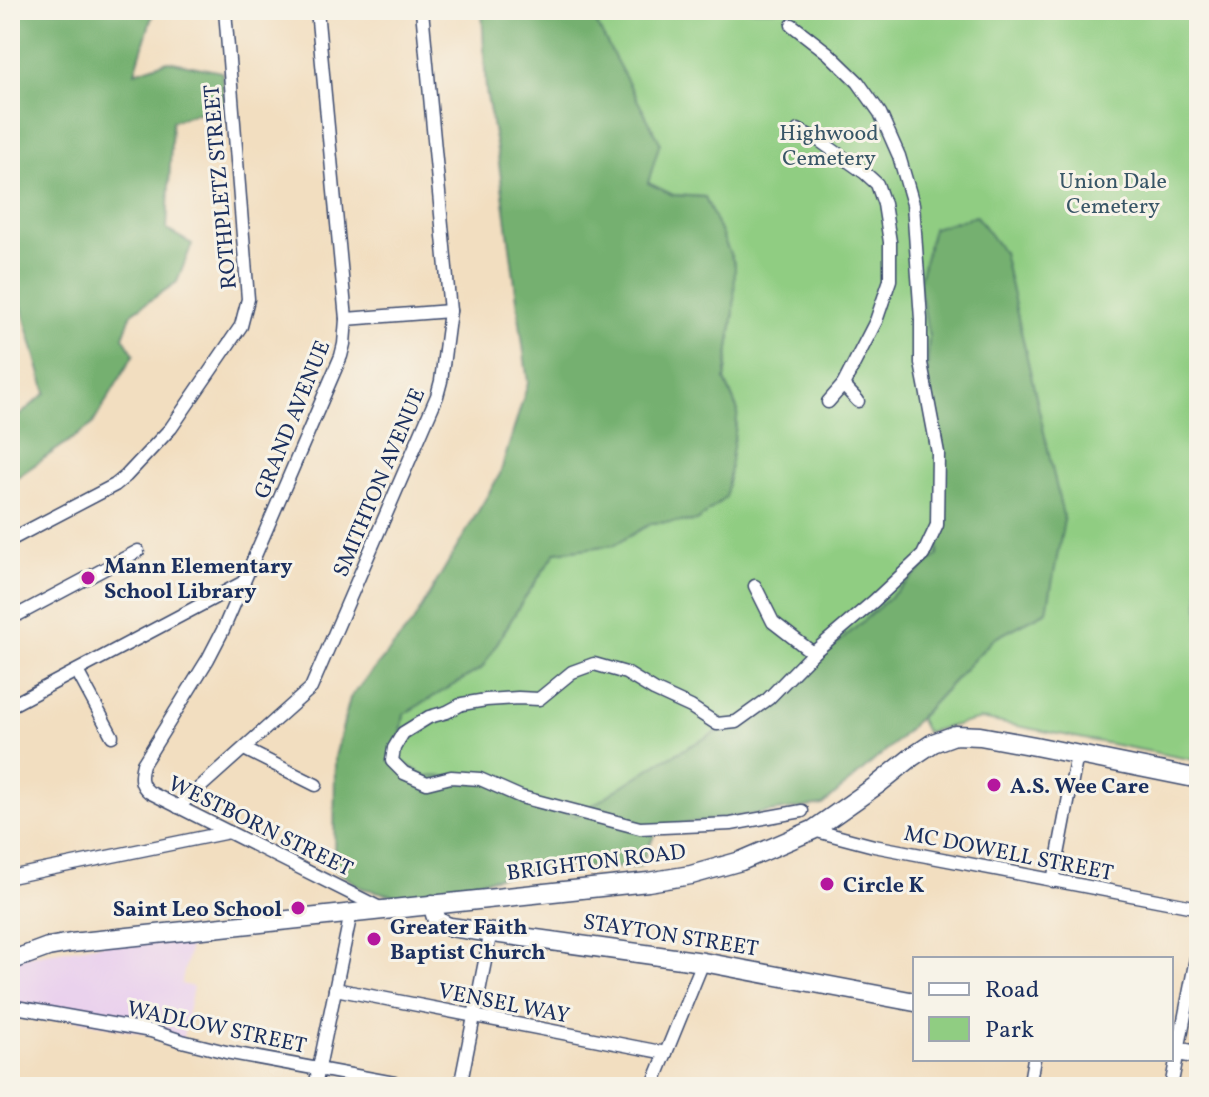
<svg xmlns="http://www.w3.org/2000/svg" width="1209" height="1097" viewBox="0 0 1209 1097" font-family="Vollkorn,serif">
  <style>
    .built { fill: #ead1ed }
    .green { fill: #90cd82; stroke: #567e70; stroke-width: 2 }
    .forest { fill: #74b070; stroke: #487067; stroke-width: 2 }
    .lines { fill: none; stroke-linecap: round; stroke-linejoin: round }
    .street-casing { stroke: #3b496d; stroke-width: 15 }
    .secondary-casing { stroke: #3b496d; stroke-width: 21 }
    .street { stroke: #fff; stroke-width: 12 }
    .secondary { stroke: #fff; stroke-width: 18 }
    .poi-dot { fill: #b5179e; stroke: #f7f3e8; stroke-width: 3 }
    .labels { text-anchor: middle; stroke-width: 6; stroke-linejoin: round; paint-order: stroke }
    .park-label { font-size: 22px; fill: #385667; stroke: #f7f3e8 }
    .street-label { font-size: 22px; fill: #1b2f5e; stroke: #f7f3e8 }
    .poi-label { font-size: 22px; font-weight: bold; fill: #1b2f5e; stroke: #f7f3e8; text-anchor: start }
  </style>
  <rect width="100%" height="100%" fill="#f7f3e8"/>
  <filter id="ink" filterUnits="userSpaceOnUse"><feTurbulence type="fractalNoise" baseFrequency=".0125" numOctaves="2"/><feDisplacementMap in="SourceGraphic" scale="16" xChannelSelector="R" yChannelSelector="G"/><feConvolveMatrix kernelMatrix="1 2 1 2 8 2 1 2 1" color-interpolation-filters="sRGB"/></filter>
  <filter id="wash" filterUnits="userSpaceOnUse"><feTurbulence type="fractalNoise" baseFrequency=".006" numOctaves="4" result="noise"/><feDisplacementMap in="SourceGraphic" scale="32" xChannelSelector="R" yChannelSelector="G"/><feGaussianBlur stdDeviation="1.8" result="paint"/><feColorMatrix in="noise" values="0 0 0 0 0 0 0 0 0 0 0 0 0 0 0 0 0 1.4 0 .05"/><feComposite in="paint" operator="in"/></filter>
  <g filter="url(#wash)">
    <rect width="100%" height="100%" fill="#f2dec0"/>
    <polygon class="built" points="194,929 181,984 193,987 182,1041 10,1006 10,947 16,958"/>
    <polygon class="green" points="593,10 1199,10 1199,761 981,719 926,732 919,718 993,639 1047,611 919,283 929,336 927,379 943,467 938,555 768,705 660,762 576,816 426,776 397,759 404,714 482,668 522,602 556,552 614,545 651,523 697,521 738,411 725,380 734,311 705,197 673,195 648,183 594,18"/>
    <g class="forest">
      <polygon points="10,10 154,10 135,72 168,61 222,72 224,105 172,121 167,230 192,244 177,282 132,313 123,337 134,354 92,425 10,482 10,423 46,393 20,301 10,307"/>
      <polygon points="482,10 593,10 594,19 660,142 648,183 673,195 705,197 735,265 734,311 725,380 738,411 726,497 697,521 652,523 614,545 556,552 522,602 482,668 404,714 397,759 425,776 477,778 576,816 660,762 768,705 938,555 943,467 927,379 929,336 919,283 933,228 976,216 1003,252 1064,520 1047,611 993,639 898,740 823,805 658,827 639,868 554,866 401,897 362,888 334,869 335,757 350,698 412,624 500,474 528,383 498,156 486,91"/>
    </g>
  </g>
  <g filter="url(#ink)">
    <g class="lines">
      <g class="street-casing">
        <g id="street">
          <path d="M317,10l29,309 -2,25 -3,12 -118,274 -15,29 -65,105c-3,12 -4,20 6,28l233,117"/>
          <polyline points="798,130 820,141 865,173 877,184 884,204 890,242 890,280 876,321 843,385 828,402"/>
          <polyline points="346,319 450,311"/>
          <polyline points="843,385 858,401"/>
          <polyline points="10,388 12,398 10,404"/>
          <polyline points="10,540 115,485 126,476 171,428 241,326 248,299 225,10"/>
          <polyline points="755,586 773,622 813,653 874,601 923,555 937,525 938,453 921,363 921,319 913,204 899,156 880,113 858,82 828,53 792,25"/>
          <polyline points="10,619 138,551"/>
          <polyline points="77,671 112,736"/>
          <polyline points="10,706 244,582"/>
          <polyline points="244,749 316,785"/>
          <polyline points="178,807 311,688 437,396 441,381 450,311 422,10"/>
          <polyline points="802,811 731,824 640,828 521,797 480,779 451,777 427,783 404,773 392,761 394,748 403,733 429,717 447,712 462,704 486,700 518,698 539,699 572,672 594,664 626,673 654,690 691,707 717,724 736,722 768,699 813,653"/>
          <polyline points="813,830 874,846 1199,908"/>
          <polyline points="10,877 229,832"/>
          <polyline points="1053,881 1077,755"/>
          <polyline points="335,989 666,1053"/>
          <polyline points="10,1006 151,1031 182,1041 226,1052 416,1087"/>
          <polyline points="315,1087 351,913"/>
          <polyline points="460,1087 491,931"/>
          <polyline points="652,1087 703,962"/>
          <polyline points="1029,1087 1034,1059"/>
          <polyline points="1171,1087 1199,943"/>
        </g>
      </g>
      <g class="secondary-casing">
        <g id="secondary">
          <path d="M433,904c2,15 3,18 17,23l253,35 212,40"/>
          <polyline points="10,961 48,947 71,943 648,882 691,875 741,861 813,830 877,785 912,757 933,743 955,735 980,736 1035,746 1199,779"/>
          <polyline points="1171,1050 1199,1055"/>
        </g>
      </g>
      <use href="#street" class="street"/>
      <use href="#secondary" class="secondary"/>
    </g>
  </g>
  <g class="poi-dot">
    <circle cx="88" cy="578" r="8"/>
    <circle cx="994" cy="785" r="8"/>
    <circle cx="827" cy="884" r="8"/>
    <circle cx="298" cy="908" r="8"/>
    <circle cx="374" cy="939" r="8"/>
  </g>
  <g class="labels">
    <g class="park-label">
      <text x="829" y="140">Highwood<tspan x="829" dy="25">Cemetery</tspan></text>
      <text x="1113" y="188">Union Dale<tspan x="1113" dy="25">Cemetery</tspan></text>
    </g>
    <g class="street-label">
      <text transform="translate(219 187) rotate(-95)" y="8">ROTHPLETZ STREET</text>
      <text transform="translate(291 419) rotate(-68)" y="8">GRAND AVENUE</text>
      <text transform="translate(378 482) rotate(-67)" y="8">SMITHTON AVENUE</text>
      <text transform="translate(261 825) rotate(26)" y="8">WESTBORN STREET</text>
      <text transform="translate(1009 852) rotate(11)" y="8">MC DOWELL STREET</text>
      <text transform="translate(596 861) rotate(-7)" y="8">BRIGHTON ROAD</text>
      <text transform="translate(671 934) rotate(9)" y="8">STAYTON STREET</text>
      <text transform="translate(504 1002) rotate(11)" y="8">VENSEL WAY</text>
      <text transform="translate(217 1026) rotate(12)" y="8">WADLOW STREET</text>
    </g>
    <g class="poi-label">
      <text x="104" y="573">Mann Elementary<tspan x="104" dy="25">School Library</tspan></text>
      <text x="1010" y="793">A.S. Wee Care</text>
      <text x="843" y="892">Circle K</text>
      <text x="282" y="916" text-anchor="end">Saint Leo School</text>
      <text x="390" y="934">Greater Faith<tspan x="390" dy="25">Baptist Church</tspan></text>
    </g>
  </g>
  <rect width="1209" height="1097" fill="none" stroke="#f7f3e8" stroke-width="40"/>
  <rect x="913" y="957" width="260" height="104" fill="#f7f3e8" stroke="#9fa5b1" stroke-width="2"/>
  <rect x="929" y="983" width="40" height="12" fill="#ffffff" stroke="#9fa5b1" stroke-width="2"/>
  <text x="985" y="997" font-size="24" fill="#1b2f5e">Road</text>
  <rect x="929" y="1017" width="40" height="24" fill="#90cd82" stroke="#9fa5b1" stroke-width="2"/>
  <text x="985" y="1037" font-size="24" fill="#1b2f5e">Park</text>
</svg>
